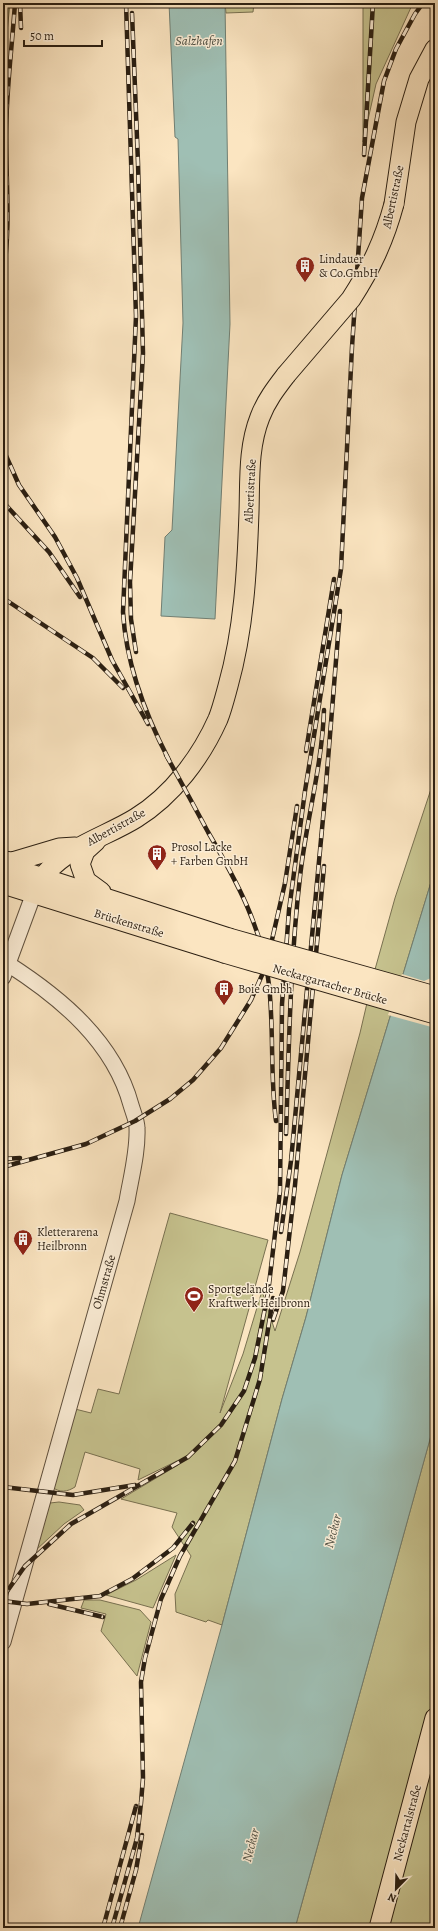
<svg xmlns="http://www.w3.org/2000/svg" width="438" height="1931" viewBox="0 0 438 1931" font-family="Alegreya,serif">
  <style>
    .green { fill: #c6c28e; stroke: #787050 }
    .water { fill: #9fbfb4; stroke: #717f73 }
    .pier { fill: #fbe5c1 }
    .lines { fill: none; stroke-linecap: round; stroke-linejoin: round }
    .minor-casing { stroke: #5f503e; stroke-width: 17 }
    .major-casing { stroke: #2b1f12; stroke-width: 21 }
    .minor { stroke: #fceed7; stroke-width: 15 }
    .major { stroke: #fbe5c1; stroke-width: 19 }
    .rail-casing { stroke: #2b1f12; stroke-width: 4.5 }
    .rail { stroke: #fceed7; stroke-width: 3; stroke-dasharray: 9; stroke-linecap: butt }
    .major-bridge-casing { stroke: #2b1f12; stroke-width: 21; stroke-linecap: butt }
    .major-bridge { stroke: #fbe5c1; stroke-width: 19 }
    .labels { text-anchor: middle; stroke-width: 3; stroke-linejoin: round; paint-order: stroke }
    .street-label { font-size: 12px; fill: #2b1f12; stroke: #fceed7 }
    .poi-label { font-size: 12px; fill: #2b1f12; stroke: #fceed7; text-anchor: start }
    .water-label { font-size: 13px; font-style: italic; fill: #4e4f43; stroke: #fceed7 }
  </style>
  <rect width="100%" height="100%" fill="#fbe5c1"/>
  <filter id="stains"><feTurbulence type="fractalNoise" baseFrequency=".005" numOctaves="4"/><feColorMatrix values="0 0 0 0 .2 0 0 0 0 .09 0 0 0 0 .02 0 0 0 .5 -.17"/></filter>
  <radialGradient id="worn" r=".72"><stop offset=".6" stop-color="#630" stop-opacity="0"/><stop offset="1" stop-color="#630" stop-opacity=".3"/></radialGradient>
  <g class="green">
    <polygon points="3,3 10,3 3,72"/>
    <polygon points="225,3 254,3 253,12 226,13"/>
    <polygon points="363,3 413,3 376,84 363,142"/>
    <path d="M435,777v92l-93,306 -36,142 -24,82 -60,226 -14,-5 -2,2 -30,-10 -1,-18 16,-38 -19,-29 5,-14 -56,-14 57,-34 -1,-4 -39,19 2,-11 -55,-17 -10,35c-8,5 -15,6 -23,0l23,-78 16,4 7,-24 21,5 51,-181 98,27 -48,173 23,-59 19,-63 13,40 25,-79 60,-219 14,-60 21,-75z"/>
    <polygon points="435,1421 435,1928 295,1928 423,1464"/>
    <polygon points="59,1502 80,1505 84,1510 64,1524 35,1551 50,1503"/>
    <polygon points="176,1555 153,1608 106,1595 136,1580"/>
    <polygon points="84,1600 100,1600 140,1610 151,1622 137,1676 101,1631 106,1614 81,1608"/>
  </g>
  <g class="water">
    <polygon points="169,3 225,3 230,324 215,619 161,616 165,537 172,530 183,323 178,139 175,137"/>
    <polygon points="435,869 435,1421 295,1928 138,1928 222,1625 282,1399 306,1317 342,1175"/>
  </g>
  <polygon class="pier" points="402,974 424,981 431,978 435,984 435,1028 388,1015"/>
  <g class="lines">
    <g class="minor-casing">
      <g id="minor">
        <polyline points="3,977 34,893"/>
        <path d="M3,1642l124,-441c4,-24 11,-49 10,-73 0,-7 -4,-16 -6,-23 -17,-63 -70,-107 -123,-141"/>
      </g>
    </g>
    <g class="major-casing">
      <g id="major">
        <polyline points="394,204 406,122 419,79 435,49"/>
        <polyline points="96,841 85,851 80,864 86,881 101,892"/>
        <polyline points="3,861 12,862 59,848 75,847"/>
        <polyline points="3,865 229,938"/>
        <polyline points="3,884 224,953"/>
        <path d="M34,893c4,-7 7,-15 13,-21 21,-25 62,-37 89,-54 37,-23 65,-61 82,-99 4,-10 7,-22 10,-33 16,-57 19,-115 21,-174 1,-32 -1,-65 11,-95 6,-16 16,-29 26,-42"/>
        <polyline points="379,1928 435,1718"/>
      </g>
    </g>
    <use href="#minor" class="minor"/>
    <use href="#major" class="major"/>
    <g class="rail-casing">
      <g id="rail">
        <polyline points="20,3 21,28"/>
        <path d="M126,3l10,313 -13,296c3,52 22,102 46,148"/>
        <polyline points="132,13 138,163 143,353 130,582 131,619 136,652"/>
        <polyline points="364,155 373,3"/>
        <path d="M3,275c8,-46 3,-92 3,-138 0,-45 6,-89 9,-134"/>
        <polyline points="3,449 19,485 55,537 77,578 112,660 148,724"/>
        <polyline points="3,502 49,552 80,597"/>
        <polyline points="3,598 93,658 123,688"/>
        <polyline points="306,751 334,579"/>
        <path d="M166,755c14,25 28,51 42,77 28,48 55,97 61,153 5,45 1,91 7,136"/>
        <path d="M286,1134c3,-86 4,-171 14,-257 6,-56 22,-110 24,-167"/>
        <polyline points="3,1159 20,1158"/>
        <polyline points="3,1167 86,1144 135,1121 170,1099 193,1080 221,1048 251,1000 266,966 285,883 297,806"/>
        <polyline points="281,1232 291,1161 325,797 340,611"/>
        <polyline points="273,1320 283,1291 295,1185 324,866"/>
        <polyline points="3,1487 73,1495 135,1485"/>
        <polyline points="3,1597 25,1566 71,1524 188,1457 221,1425 244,1391 255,1358 268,1293 280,1191 282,1004 289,910 305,791 341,569 352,347 362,198 384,81 396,49 415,14 423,3"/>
        <polyline points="3,1601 27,1604 100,1596 132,1579 173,1548 193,1523"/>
        <polyline points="49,1604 103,1617"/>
        <polyline points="103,1928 136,1806"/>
        <polyline points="112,1928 137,1838 141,1803 143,1778 141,1682 145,1658 161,1599 180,1556 235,1461 260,1379 273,1298"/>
        <polyline points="120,1928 136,1870 142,1835"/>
      </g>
    </g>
    <use href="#rail" class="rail"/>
    <g class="major-bridge-casing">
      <g id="major-bridge">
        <path d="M286,375l65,-76c20,-31 33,-58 43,-95"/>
        <polyline points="229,938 435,996"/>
        <polyline points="224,953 435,1014"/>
      </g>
    </g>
    <use href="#major-bridge" class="major-bridge"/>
  </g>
  <defs>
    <g id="building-pin" transform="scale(1)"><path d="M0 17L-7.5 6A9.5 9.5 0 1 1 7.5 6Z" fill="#8f2418" stroke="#fceed7"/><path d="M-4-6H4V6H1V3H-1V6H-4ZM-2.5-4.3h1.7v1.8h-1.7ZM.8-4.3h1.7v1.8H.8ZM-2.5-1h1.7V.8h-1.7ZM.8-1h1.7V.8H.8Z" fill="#fff"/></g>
    <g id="stadium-pin" transform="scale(1)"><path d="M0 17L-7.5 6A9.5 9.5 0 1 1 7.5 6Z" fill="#8f2418" stroke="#fceed7"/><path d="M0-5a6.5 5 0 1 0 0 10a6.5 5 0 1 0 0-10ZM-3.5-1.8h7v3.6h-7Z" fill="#fff"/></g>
  </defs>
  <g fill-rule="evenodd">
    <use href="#building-pin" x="305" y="266"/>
    <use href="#building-pin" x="157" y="854"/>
    <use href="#building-pin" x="224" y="989"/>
    <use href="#building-pin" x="23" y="1239"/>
    <use href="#stadium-pin" x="194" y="1296"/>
  </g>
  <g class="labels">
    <g class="street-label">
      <text transform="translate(393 197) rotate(-78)" y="4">Albertistraße</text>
      <text transform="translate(250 491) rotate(-87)" y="4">Albertistraße</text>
      <text transform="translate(116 827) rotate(-29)" y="4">Albertistraße</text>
      <text transform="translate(129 923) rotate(17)" y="4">Brückenstraße</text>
      <text transform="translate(330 984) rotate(16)" y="4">Neckargartacher Brücke</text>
      <text transform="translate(104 1282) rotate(-74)" y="4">Ohmstraße</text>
      <text transform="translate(407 1823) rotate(-75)" y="4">Neckartalstraße</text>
    </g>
    <g class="poi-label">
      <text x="319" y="263">Lindauer<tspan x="319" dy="14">&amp; Co.GmbH</tspan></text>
      <text x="171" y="851">Prosol Lacke<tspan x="171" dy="14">+ Farben GmbH</tspan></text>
      <text x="238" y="993">Boie Gmbh</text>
      <text x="37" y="1236">Kletterarena<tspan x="37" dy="14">Heilbronn</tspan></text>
      <text x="208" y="1293">Sportgelände<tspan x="208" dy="14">Kraftwerk Heilbronn</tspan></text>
    </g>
    <g class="water-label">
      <text x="199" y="45">Salzhafen</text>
      <text transform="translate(332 1531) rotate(-75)" y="5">Neckar</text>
      <text transform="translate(250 1845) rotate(-75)" y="5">Neckar</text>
    </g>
  </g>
  <rect width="438" height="1931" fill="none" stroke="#fbe5c1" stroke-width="16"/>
  <rect x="4" y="4" width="430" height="1923" fill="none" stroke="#2b1f12" stroke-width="2"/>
  <rect x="8" y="8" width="422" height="1915" fill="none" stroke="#2b1f12"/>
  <g transform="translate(396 1889) rotate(203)" stroke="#fceed7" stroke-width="3" paint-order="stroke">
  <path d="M0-3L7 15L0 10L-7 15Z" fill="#2b1f12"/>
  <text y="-6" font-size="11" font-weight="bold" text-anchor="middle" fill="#2b1f12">N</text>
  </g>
  <path d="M24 40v6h78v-6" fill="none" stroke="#2b1f12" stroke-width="2"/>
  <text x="30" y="40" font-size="12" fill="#2b1f12" stroke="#fceed7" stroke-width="3" paint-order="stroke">50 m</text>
  <rect width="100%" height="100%" filter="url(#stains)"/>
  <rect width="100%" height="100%" fill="url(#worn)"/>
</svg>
